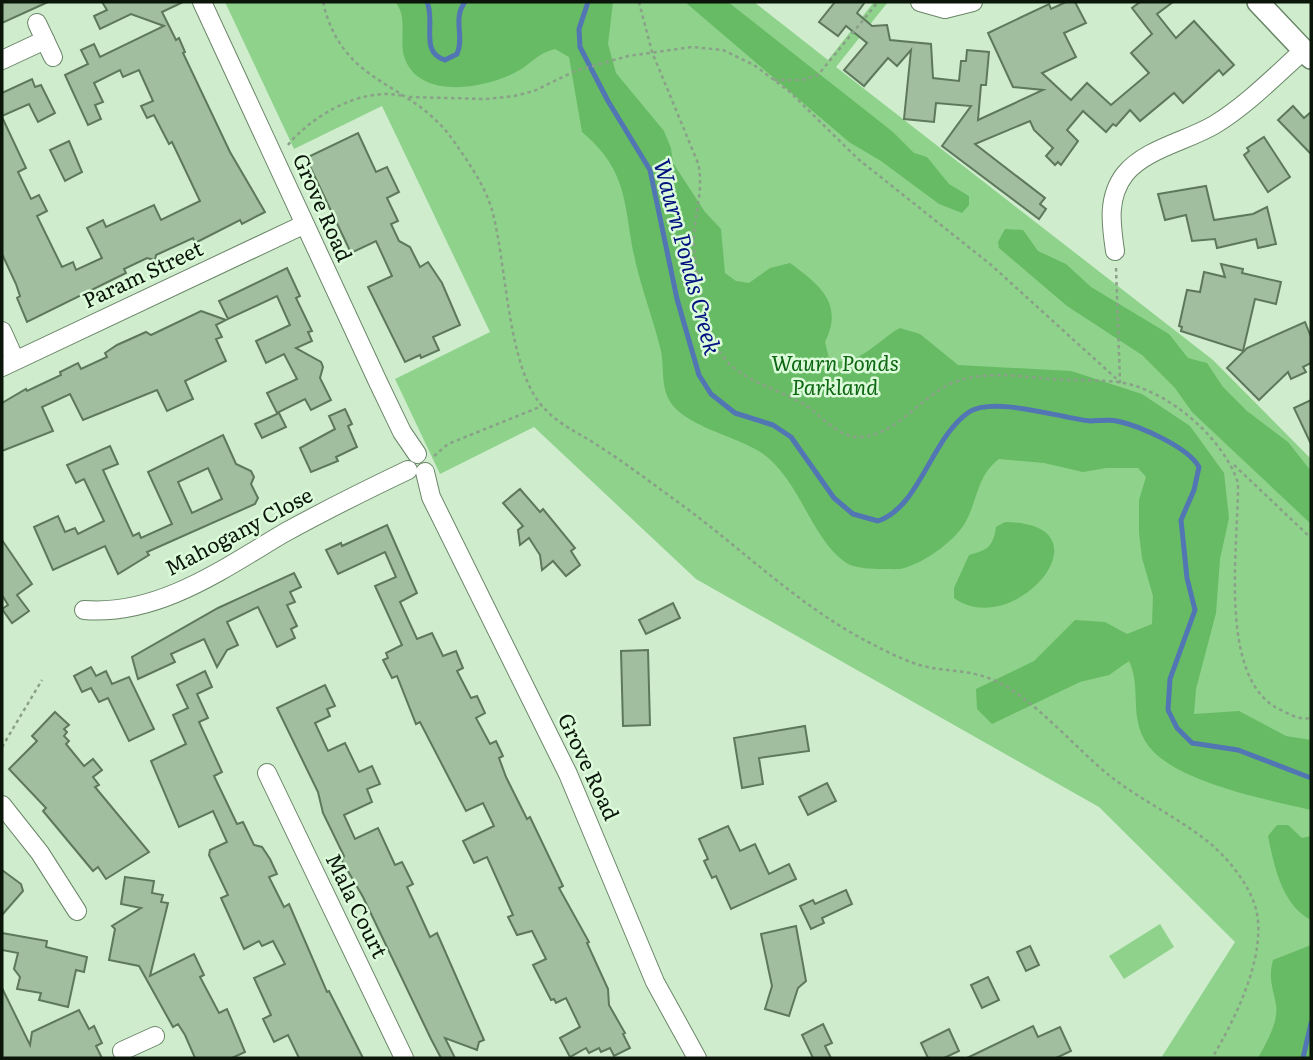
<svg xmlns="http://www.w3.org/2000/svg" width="1313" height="1060" viewBox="0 0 1313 1060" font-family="Literata,serif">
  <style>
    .green { fill: #8ed28b }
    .forest { fill: #67bb64 }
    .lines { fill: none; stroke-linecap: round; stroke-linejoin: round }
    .stream { stroke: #5276b4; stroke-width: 5 }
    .building { fill: #a1be9f; stroke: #5d785b; stroke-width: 2; fill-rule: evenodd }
    .minor-casing { stroke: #6a8668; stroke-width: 20 }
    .tertiary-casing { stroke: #6a8668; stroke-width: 24 }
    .path { stroke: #8aa088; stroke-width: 2.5; stroke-dasharray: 3.5 3.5; stroke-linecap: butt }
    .minor { stroke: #fff; stroke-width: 18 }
    .tertiary { stroke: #fff; stroke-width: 21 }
    .labels { text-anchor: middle; stroke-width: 5; stroke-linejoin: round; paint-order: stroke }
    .street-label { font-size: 21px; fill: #0b150a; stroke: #dcfbda }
    .park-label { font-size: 21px; font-style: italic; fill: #0d6712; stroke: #dcfbda }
    .water-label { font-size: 23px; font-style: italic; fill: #00127f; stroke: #dcfbda }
  </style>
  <rect width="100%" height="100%" fill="#cfedcd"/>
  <g class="green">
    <polygon points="225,2 754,2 828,60 874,2 888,2 836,67 1213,360 1311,459 1311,1058 1161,1058 1235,942 1099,807 696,579 534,427 440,474 395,379 490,332 382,106 294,149"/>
    <polygon points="1160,924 1174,947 1124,979 1109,956"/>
  </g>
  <g class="forest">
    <path d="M395,2h218l-5,42 8,29 48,58 7,17 2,15 32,49 16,17 4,44 11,8 13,2 21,-15 20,-5c30,22 54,41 35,79l4,16c25,14 51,-20 71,-30l20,6 38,31 113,6 71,23 48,32 34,47 5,45 -9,41 -4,54 -20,76 -2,25 45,-3 47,25 25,4v70c-44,-11 -144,-28 -167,-71 -14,-26 -3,-53 -15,-78l-20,14 -29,7 -88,42 -15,-15 -1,-20 58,-28 41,-41 30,2 22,12 25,-10 1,-28 -11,-38 -3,-25v-33l7,-23 -8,-9h-32l-23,4 -39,-9 -45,-4c-22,16 -21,41 -34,64 -10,17 -38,38 -58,44 -6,3 -14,2 -21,2 -11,0 -32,0 -41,-7 -34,-24 -45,-82 -83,-109 -25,-17 -81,-27 -94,-55 -7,-15 -4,-32 -7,-47 -7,-29 -18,-58 -25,-87 -13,-56 -5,-91 -54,-132l-13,-75 -14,-8c-17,4 -23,14 -37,22 -30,17 -97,30 -113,-12 -7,-18 4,-42 -10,-57z"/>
    <polygon points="685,2 728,2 893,132 914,153 927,157 949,184 969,196 969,205 962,213 939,204 881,161 849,142"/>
    <polygon points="1005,229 1023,230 1038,251 1066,264 1091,287 1169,334 1188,358 1207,363 1223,387 1247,411 1288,442 1311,471 1311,524 1192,412 1175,388 1142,355 1067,306 999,248 998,242"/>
    <path d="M1005,522c110,1 10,120 -51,76v-10l15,-33c19,-5 24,-8 27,-28z"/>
    <path d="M1277,825h11l14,13 9,-2v84c-29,-15 -37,-54 -43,-84z"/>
    <path d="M1311,945v113h-53c8,-14 21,-37 18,-53 -3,-18 -8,-26 -3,-45z"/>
  </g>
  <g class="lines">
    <g class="stream">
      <path d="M427,2c9,19 -8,51 18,58l12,-6c8,-17 -5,-35 8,-52"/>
      <path d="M588,2l-9,27 1,18 28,54 42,69 27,129 22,76 12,19 24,19 38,12 18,12 43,61 19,16 25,7c42,-14 53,-83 91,-109 25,-16 92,6 121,9 9,0 19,-2 27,0 23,5 71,26 82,46l-5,23 -13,30 6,58 8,32 -25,69 -2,31 9,18 15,15 46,7 73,28"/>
      <polyline points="1303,1058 1311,1023"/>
    </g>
  </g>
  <g class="building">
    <polygon points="2,2 48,2 2,23"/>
    <polygon points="102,2 183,2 162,12 176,40 179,38 185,52 183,53 230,152 265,212 242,224 240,220 195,243 193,238 156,255 155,260 147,258 124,269 126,273 27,322 17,298 20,296 16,284 2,254 2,117 26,168 18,172 31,199 39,195 47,211 37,216 62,267 73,262 76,270 102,258 87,228 103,220 106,227 154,205 161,220 200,201 172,142 169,144 154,115 147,118 141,106 153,101 139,70 123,77 120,70 94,83 103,102 95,105 101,119 88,125 65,75 88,64 81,50 94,44 100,57 164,26 131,14 100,29 94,16 107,10"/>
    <polygon points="835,2 865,2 857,13 872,26 887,25 890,40 931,44 933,78 959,81 961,61 966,61 967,50 989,52 986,85 981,85 978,120 1043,90 1013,87 988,33 1049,4 1051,9 1066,2 1075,2 1086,23 1064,33 1076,57 1042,73 1071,100 1087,83 1111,105 1149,73 1131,53 1152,34 1132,8 1140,2 1173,2 1157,14 1176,38 1194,21 1234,65 1223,75 1219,70 1183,103 1174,93 1140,121 1130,110 1116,126 1113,124 1106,132 1083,111 1067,130 1078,141 1061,165 1058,162 1055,165 1046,156 1053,148 1034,130 1030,121 975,144 1045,198 1040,204 1046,209 1039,219 942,146 971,106 936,103 934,122 904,119 911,50 897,66 888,58 864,86 844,70 867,43 846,26 838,36 819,22"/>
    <polygon points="32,79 35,87 41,85 55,113 38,122 29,104 2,116 2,93"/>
    <polygon points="1293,106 1304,118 1311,112 1311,154 1278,120"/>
    <polygon points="358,133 376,172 387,167 399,192 387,198 398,221 391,224 399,241 410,247 420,267 428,262 442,283 460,325 433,337 439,350 421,358 420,355 405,362 368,287 392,276 376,241 351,253 306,158"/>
    <polygon points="1264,137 1290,177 1268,192 1244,155 1249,151 1247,148"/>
    <polygon points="69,141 82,172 65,181 50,150"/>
    <polygon points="1206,186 1214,220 1253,214 1267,207 1276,244 1258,248 1256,239 1217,248 1215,239 1192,241 1186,215 1165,220 1158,194"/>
    <polygon points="1221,264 1243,269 1242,273 1281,282 1276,304 1255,299 1243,351 1181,331 1182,327 1179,326 1187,290 1200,292 1204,272 1225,277"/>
    <polygon points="287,268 300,296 296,298 312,331 308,332 312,341 296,348 321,362 323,367 320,378 331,400 311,410 305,399 277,413 267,393 297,379 284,354 266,363 256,341 290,325 277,296 228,319 219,301"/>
    <polygon points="201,311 226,320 216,325 222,337 216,339 226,361 185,381 193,399 167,411 157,390 83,420 70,394 42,407 53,431 2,451 2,403 26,389 27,391 61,375 60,372 78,363 81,369 107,357 105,353 117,345 146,332 151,335"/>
    <polygon points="1305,322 1311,337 1311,363 1303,367 1306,372 1291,379 1288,372 1259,400 1227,368 1247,348"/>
    <polygon points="1311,400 1311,444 1294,408"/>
    <polygon points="345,409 352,424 348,426 357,447 336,457 338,461 311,472 300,448 335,429 329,416"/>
    <polygon points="279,413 286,427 262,438 255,424"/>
    <path d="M223,435l13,29 15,7 3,6 -3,7 7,14 -3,6 -108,48 2,3 -31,19 -13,-28 -52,24 -19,-43 24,-11 7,16 10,-4 3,6 26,-13 -20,-42 -8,4 -9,-18 43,-19 8,18 -15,6 30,66 6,-3 2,5 31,-14 -24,-52zM208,468l14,31 -30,14 -14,-31z"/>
    <polygon points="520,489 540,512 543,509 575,548 571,551 580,565 566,576 553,561 542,570 540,555 529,538 520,545 518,530 523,526 503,503"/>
    <polygon points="387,525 417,593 400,602 417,639 432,633 443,656 456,651 463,668 457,671 471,698 477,696 485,713 476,718 490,744 496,741 503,756 499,758 506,777 527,819 530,817 563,886 559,888 589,942 587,943 608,989 609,1005 625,1033 623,1034 630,1048 614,1056 610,1048 601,1052 599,1048 589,1053 586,1048 570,1057 560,1038 580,1027 566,998 556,1003 554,999 551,1000 533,965 546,959 532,931 517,935 508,917 513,915 487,857 474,863 463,841 494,826 483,803 466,811 420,722 416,724 397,676 392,678 383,660 388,658 386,653 402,645 375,586 396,577 385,552 338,574 326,550 341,543 342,546"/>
    <polygon points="2,540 32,584 17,595 29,611 12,623 2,609 8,605 2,595"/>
    <polygon points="294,573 301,587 290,592 295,602 287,605 297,626 291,629 295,638 277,647 258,607 227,622 238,645 227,650 217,667 204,639 171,654 175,662 138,679 132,657 218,608"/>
    <polygon points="673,603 680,618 646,634 639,620"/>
    <polygon points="648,650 650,725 623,726 621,651"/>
    <polygon points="91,667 96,676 106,671 112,684 129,677 154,729 129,741 108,698 99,702 91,688 82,692 74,676"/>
    <polygon points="205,671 212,687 197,694 208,718 199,722 222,772 214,776 237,824 243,822 254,845 262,847 270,859 277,874 269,877 284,907 289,904 327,992 329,991 363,1058 299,1058 288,1035 274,1042 263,1019 271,1015 254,978 285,964 273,941 262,946 259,941 244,949 221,898 228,895 209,855 210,850 227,842 213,811 179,827 151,761 186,744 173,715 188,708 177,685"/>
    <polygon points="325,685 335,706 327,709 330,716 315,723 328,751 345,743 359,772 372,766 380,784 367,789 372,802 344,815 355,839 378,828 395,865 402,862 413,884 407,887 415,904 430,937 437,933 484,1040 479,1042 477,1050 445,1038 455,1058 441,1058 431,1039 363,897 342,861 344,856 323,813 318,792 277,708"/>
    <polygon points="55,712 69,725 64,729 67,732 64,736 69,741 66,744 84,766 93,759 102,770 93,777 99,785 95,787 149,852 106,879 98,867 93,871 43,811 46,808 9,769 37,741 32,736"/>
    <polygon points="805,726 809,751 759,758 763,784 742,788 734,738"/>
    <polygon points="827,783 836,801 808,815 799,797"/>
    <polygon points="728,826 740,851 755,844 769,874 789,864 796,879 731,909 716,876 712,878 704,861 708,859 699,839"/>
    <polygon points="2,870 21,884 23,891 2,915"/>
    <polygon points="125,877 154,881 152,893 163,895 161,902 168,903 150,976 194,954 204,975 200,977 219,1013 227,1009 245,1052 232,1058 195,1058 185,1035 178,1024 173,1027 139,966 109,960 115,929 112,926 141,908 121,904"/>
    <polygon points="846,890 852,904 822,918 824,923 811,929 800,906 813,900 815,904"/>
    <polygon points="796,926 806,981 798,988 789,1016 765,1009 772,986 761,934"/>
    <polygon points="2,933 47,941 46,947 87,957 84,972 76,970 68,1007 39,1000 41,993 17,989 20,977 14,969 18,953 2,950"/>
    <polygon points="1030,946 1039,965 1026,971 1017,952"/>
    <polygon points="988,977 999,1000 982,1008 971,985"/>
    <polygon points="2,988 30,1045 32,1032 79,1010 89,1029 94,1026 102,1043 96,1046 102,1058 2,1058"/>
    <polygon points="823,1024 832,1043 825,1046 831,1058 813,1058 802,1035"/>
    <polygon points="1033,1026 1038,1037 1060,1027 1071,1051 1056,1058 967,1058"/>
    <polygon points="949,1029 959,1051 944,1058 928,1058 921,1043"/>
  </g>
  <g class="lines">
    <g class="minor-casing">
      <g id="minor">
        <polyline points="202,2 378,382 402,432 417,454"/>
        <polyline points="920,2 945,9 973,2"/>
        <polyline points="37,23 53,57"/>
        <polyline points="2,60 45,40"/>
        <path d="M1115,251c-4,-27 -8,-54 10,-77 20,-25 62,-33 89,-49 33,-20 61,-49 90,-75"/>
        <polyline points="2,331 15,360"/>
        <polyline points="2,367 303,225"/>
        <polyline points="425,472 431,497 568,774 655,982 697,1058"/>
        <path d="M84,610c74,6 139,-41 200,-77 40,-22 82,-43 124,-63"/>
        <polyline points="267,773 404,1058"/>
        <polyline points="2,805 40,853 77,911"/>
        <polyline points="122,1051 155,1036"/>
      </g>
    </g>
    <g class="tertiary-casing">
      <polyline id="tertiary" points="1258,2 1311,58"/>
    </g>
    <g class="path">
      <path d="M323,2c20,87 89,77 132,141 14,20 30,43 37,67 15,54 15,160 52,198 14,16 33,24 50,35 30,19 59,41 88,62 64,47 120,104 192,140 13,7 28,14 42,19 24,8 52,5 75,15 39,15 85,70 119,97 32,25 71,43 102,69 16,14 33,35 41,55 19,46 -17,118 -41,158"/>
      <path d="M639,2l13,50 46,111c7,29 -6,56 -4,84 1,22 14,91 27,107 18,26 54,34 81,49 17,10 37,36 58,34 36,-2 60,-39 90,-53 32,-14 67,-8 100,-5 23,2 52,0 74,4 46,9 100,56 114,100 1,59 -22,198 43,227 10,5 19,10 30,8"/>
      <polyline points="774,80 802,80 818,75 878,2"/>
      <polyline points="409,97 486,99 514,96 534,91 575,71 628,56 692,47 723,50 754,65 790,92 858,159 990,264 1120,382 1116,268"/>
      <path d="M288,145c24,-30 76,-59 115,-49"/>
      <polyline points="434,456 448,444 542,406"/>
      <polyline points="1234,465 1311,538"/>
      <polyline points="2,747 42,680"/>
    </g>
    <use href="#minor" class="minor"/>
    <use href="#tertiary" class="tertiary"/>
  </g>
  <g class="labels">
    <g class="street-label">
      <text transform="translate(322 208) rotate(66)" y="7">Grove Road</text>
      <text transform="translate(143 275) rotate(-25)" y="7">Param Street</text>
      <text transform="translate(239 532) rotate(-28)" y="7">Mahogany Close</text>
      <text transform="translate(588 767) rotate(65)" y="7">Grove Road</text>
      <text transform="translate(356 906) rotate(64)" y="7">Mala Court</text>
    </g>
    <g class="park-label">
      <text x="835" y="371">Waurn Ponds<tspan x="835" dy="24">Parkland</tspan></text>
    </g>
    <g class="water-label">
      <text transform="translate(687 257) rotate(75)" y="8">Waurn Ponds Creek</text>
    </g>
  </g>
  <rect width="1313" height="1060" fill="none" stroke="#0b150a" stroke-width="7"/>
</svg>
